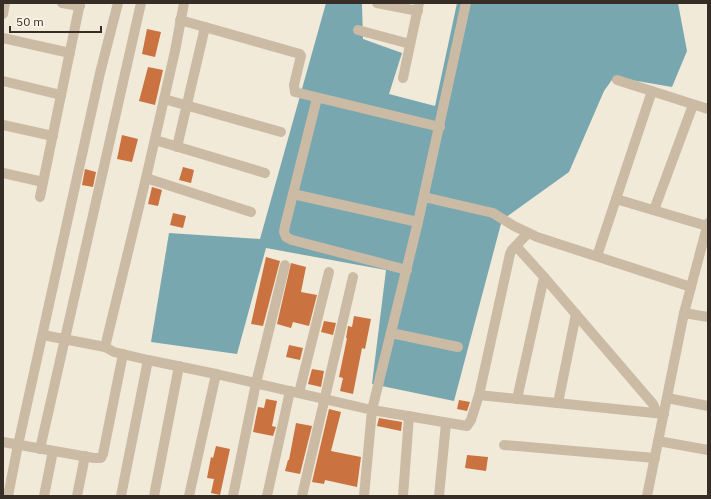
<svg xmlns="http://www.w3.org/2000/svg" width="711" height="499" viewBox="0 0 711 499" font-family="'IBM Plex Sans',sans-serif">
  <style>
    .water { fill: #78a7b0 }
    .building { fill: #ca7240 }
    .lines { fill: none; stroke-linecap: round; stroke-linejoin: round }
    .street { stroke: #cbbba5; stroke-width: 10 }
  </style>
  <rect width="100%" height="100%" fill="#f2ead9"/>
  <polygon class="water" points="326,3 362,4 363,39 402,53 389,94 435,106 457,3 678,3 687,51 672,87 614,77 604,91 569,172 502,220 454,401 372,384 386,270 266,248 237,354 151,342 169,233 260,239"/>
  <g class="building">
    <polygon points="147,29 161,32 155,57 142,54"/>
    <polygon points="148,67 163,70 155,105 139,101"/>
    <polygon points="122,135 138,139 132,162 117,159"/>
    <polygon points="183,167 194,170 191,183 179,180"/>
    <polygon points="85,169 96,172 93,187 82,185"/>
    <polygon points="152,187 162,190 158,206 148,204"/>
    <polygon points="173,213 186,216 183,228 170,225"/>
    <polygon points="266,257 280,261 263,326 251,324"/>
    <polygon points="291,263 306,267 301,292 317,295 309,326 293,322 291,328 277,324"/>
    <polygon points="354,316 371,319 365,349 362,348 353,394 340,391 343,378 339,377 347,338 346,338 348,326 352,327"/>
    <polygon points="324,321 336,323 333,335 321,332"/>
    <polygon points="289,345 303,348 300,360 286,357"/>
    <polygon points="312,369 324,371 321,387 308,384"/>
    <polygon points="266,399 277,401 272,426 276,427 273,436 253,432 258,407 264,408"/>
    <polygon points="459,400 470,402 467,411 457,409"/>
    <polygon points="329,409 341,412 331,451 361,457 357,487 325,480 324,484 312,482"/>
    <polygon points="379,418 402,422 401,431 377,426"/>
    <polygon points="296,423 312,426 300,474 285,471 288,460 289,460"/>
    <polygon points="216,446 230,449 220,495 211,493 214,479 207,478 211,457 213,458"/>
    <polygon points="467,455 488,457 486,471 465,468"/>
  </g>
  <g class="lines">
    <g class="street">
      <polyline points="62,3 80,6"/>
      <polyline points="184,3 175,51 146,178 105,347 114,352 148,360 216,374 372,410 364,496"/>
      <polyline points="377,3 418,11"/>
      <polyline points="466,3 418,222 372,410 467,426 471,420 479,395"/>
      <polyline points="3,14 5,3"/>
      <polyline points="180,20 300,54 301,56 300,60 294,85 295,92 440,127"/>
      <polyline points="358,30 410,44"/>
      <polyline points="3,38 70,53"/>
      <polyline points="403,78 419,3"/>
      <polyline points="617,80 708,109"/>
      <polyline points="3,81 61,95"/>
      <polyline points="317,98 285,226 284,232 286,237 292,240 407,270"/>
      <polyline points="164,99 281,132"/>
      <polyline points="3,125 53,136"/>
      <polyline points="155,140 265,173"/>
      <polyline points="177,147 205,27"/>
      <polyline points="3,173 43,182"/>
      <polyline points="146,178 251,212"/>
      <polyline points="293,194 418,222"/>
      <polyline points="40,197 80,3"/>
      <polyline points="424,197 493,213 514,226 537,237 691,287"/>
      <polyline points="616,199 707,226"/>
      <polyline points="654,210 693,105"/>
      <polyline points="528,233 512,250 510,254 479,395 664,414"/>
      <polyline points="516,246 544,277 653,404 657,413"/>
      <polyline points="597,256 652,91"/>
      <polyline points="684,313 708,317"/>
      <polyline points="391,333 458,347"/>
      <polyline points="43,335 105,347"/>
      <polyline points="299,393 329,272"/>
      <polyline points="667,398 708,406"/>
      <polyline points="517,399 544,277"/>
      <polyline points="558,403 576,314"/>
      <polyline points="658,441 708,450"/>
      <polyline points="3,442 94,458 101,458 103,454 123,354"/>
      <polyline points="504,445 655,458"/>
      <polyline points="40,449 141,3"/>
      <polyline points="8,496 18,445 100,73 118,3"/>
      <polyline points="44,496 53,451"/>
      <polyline points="77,496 85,456"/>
      <polyline points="121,496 148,360"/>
      <polyline points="154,496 179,366"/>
      <polyline points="189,496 216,374"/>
      <polyline points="233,496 256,383 285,265"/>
      <polyline points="267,496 290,391"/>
      <polyline points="302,496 353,277"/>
      <polyline points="403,496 409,416"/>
      <polyline points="439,496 446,423"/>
      <polyline points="647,496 684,313 708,223"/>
    </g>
  </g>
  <rect width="711" height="499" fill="none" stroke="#362d27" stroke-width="8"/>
  <path d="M10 26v6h91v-6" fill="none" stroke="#362d27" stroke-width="2"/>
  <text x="16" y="26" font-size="12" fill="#362d27" stroke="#faf3e6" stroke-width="3" paint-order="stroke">50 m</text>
</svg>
